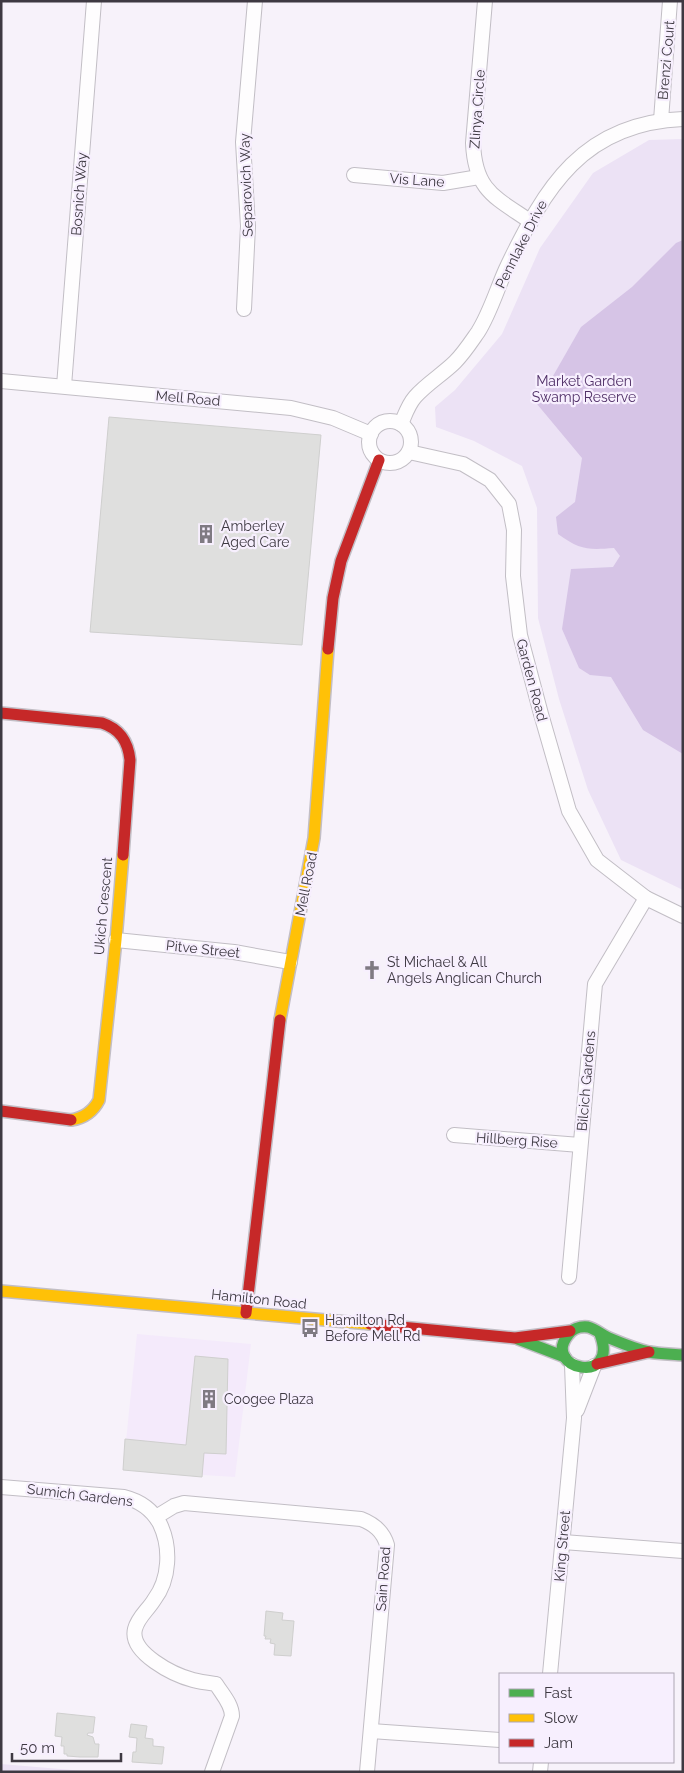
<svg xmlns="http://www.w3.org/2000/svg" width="684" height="1773" viewBox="0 0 684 1773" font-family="Raleway,sans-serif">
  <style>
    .built { fill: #f4eafb }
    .green { fill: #ece2f5 }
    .water { fill: #d6c4e6 }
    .building { fill: #dfdfde; stroke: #cfcfce }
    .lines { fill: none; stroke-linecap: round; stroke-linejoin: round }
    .street-casing { stroke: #c2bec5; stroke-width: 16 }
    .fast-casing { stroke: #c2bec5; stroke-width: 14 }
    .slow-casing { stroke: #c2bec5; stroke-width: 14 }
    .jam-casing { stroke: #c2bec5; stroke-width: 14 }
    .street { stroke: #fefdfe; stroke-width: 14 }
    .fast { stroke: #4caf50; stroke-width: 11 }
    .slow { stroke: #ffc107; stroke-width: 11 }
    .jam { stroke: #c62828; stroke-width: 11 }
    .labels { text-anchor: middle; stroke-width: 4.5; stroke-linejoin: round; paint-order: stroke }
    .street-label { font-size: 14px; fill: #3e3942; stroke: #f7effe }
    .park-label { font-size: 14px; fill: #503067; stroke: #f7effe }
    .poi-label { font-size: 14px; fill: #3e3942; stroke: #f7effe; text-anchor: start }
  </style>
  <rect width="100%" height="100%" fill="#f7f2fa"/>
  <polygon class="built" points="137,1334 251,1344 235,1477 123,1470"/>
  <g class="green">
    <polygon points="683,139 683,890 621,860 588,790 559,699 538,618 537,508 522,466 474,441 436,427 435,407 455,390 502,334 540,248 593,173 649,140"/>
    <polygon points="1,1764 96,1772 1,1772"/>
  </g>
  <path class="water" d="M683,240v514l-40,-24 -32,-53 -21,-2 -11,-7 -17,-39 9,-60 42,-2 7,-11 -6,-8c-26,2 -34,2 -56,-14l-2,-17 19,-15 7,-44 -45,-54 44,-77 51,-40 44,-44z"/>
  <g class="building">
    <polygon points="109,417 321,435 302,645 90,632"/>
    <polygon points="195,1356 228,1359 226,1454 204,1453 202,1477 123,1470 125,1439 186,1445"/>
    <polygon points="266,1611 283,1613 282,1620 294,1621 291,1656 274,1655 275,1644 270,1643 271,1639 265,1639 266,1636 264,1636"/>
    <polygon points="57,1713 95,1717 93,1733 88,1733 87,1735 93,1737 95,1744 99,1744 98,1757 80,1757 67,1756 67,1754 64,1754 64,1746 61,1746 62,1737 55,1736"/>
    <polygon points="131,1724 147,1726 145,1738 153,1739 153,1746 164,1747 162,1764 132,1762 133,1752 136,1752 137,1738 129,1737"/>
  </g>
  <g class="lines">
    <g class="street-casing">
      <g id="street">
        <path d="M485,1l-12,142c2,48 22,54 58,79"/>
        <polyline points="661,120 670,1"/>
        <polyline points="354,175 443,183 479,177"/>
        <polyline points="244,309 248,226 243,142 255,1"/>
        <polyline points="1,381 291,408 333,418 371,434"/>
        <polyline points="64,386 94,1"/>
        <circle cx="390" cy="442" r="21"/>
        <path d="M401,424c4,-9 7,-19 14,-27 11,-13 28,-23 40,-35 9,-9 16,-20 23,-30 12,-19 19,-43 28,-63 39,-82 77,-146 177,-150"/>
        <polyline points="409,452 463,464 490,480 509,504 514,530 513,576 520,635 541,714 569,811 597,860 646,898 683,916"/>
        <polyline points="116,940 234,952 290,962"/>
        <polyline points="454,1135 580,1145"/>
        <polyline points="569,1277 595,984 646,898"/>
        <polyline points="577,1410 594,1366"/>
        <path d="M1,1487l123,10c16,4 28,12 36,27 11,23 10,55 -6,76 -6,10 -16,17 -19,29 -6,24 39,46 58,51 8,2 16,3 23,4 6,10 16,20 16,32l-20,56"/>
        <path d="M156,1517l18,-11 10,-3 177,16c13,5 22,12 26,26l-20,227"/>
        <polyline points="563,1542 683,1551"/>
        <polyline points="550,1674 574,1418 572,1365"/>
        <polyline points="371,1731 500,1740"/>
        <polyline points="540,1772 541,1762"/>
      </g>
    </g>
    <g class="fast-casing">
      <g id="fast">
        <path d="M600,1334c20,53 -59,35 -32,1 4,-6 12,-9 20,-8 8,2 14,8 21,11 12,5 26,11 40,14 11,2 23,2 34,3"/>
        <polyline points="518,1339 565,1357"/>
      </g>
    </g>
    <g class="slow-casing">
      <g id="slow">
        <polyline points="280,1020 314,838 328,649"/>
        <path d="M71,1120c13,-2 22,-8 28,-20l17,-160 7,-85"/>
        <polyline points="1,1291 370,1324"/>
      </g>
    </g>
    <g class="jam-casing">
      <g id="jam">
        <polyline points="328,649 333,598 341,561 379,460"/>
        <path d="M1,713l101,10c18,6 26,18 28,37l-7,95"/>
        <polyline points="1,1111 71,1120"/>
        <polyline points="246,1313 280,1020"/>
        <polyline points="370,1324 515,1338 570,1331"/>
        <polyline points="597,1364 649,1352"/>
      </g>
    </g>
    <use href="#street" class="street"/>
    <use href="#fast" class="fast"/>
    <use href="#slow" class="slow"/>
    <use href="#jam" class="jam"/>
  </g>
  <defs>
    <g id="building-bare" transform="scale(1.5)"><path d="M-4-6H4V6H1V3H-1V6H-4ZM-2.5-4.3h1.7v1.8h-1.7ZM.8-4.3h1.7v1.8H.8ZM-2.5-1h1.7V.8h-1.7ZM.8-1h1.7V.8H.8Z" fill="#7f7a82" stroke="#f7effe" stroke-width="2.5" paint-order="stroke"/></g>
    <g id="church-bare" transform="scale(1.5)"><path d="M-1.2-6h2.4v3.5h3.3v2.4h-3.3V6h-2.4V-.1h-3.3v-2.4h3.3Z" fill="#7f7a82" stroke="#f7effe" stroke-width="2.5" paint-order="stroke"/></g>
    <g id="bus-bare" transform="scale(1.5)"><path d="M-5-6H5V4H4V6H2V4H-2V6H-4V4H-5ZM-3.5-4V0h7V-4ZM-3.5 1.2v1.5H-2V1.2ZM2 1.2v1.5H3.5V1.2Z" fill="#7f7a82" stroke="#f7effe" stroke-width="2.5" paint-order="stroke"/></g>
  </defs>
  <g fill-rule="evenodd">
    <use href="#building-bare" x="206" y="534"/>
    <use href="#church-bare" x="372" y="970"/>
    <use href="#bus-bare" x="310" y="1328"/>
    <use href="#building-bare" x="209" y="1399"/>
  </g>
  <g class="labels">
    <g class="street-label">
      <text transform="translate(666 60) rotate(-85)" y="5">Brenzi Court</text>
      <text transform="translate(477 109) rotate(-86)" y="5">Zlinya Circle</text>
      <text transform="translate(417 180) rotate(4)" y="5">Vis Lane</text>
      <text transform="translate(246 185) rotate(-92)" y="5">Separovich Way</text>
      <text transform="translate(79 194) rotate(-86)" y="5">Bosnich Way</text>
      <text transform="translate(521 244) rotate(-63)" y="5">Pennlake Drive</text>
      <text transform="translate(188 398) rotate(5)" y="5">Mell Road</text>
      <text transform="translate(532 680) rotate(75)" y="5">Garden Road</text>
      <text transform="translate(306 884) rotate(-79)" y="5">Mell Road</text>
      <text transform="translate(103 906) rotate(-85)" y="5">Ukich Crescent</text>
      <text transform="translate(203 949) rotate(6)" y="5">Pitve Street</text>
      <text transform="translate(586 1081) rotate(-85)" y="5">Bilcich Gardens</text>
      <text transform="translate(517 1140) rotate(4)" y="5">Hillberg Rise</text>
      <text transform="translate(259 1299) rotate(6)" y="5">Hamilton Road</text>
      <text transform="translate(80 1495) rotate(7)" y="5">Sumich Gardens</text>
      <text transform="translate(562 1546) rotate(-85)" y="5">King Street</text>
      <text transform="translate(383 1579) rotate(-86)" y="5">Sain Road</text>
    </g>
    <g class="park-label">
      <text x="584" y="386">Market Garden<tspan x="584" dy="16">Swamp Reserve</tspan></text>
    </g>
    <g class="poi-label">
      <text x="221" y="531">Amberley<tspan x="221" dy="16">Aged Care</tspan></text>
      <text x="387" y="967">St Michael &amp; All<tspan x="387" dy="16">Angels Anglican Church</tspan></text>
      <text x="325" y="1325">Hamilton Rd<tspan x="325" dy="16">Before Mell Rd</tspan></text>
      <text x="224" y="1404">Coogee Plaza</text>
    </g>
  </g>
  <rect width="684" height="1773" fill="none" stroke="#3e3942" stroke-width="5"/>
  <rect x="499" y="1673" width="175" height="90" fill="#f7effe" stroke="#ada6b3"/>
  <rect x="509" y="1689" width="25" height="8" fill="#4caf50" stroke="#ada6b3"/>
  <text x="544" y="1698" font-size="15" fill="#3e3942">Fast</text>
  <rect x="509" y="1714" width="25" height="8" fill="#ffc107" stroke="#ada6b3"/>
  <text x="544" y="1723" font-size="15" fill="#3e3942">Slow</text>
  <rect x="509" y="1739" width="25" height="8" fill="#c62828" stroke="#ada6b3"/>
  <text x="544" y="1748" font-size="15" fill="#3e3942">Jam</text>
  <path d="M12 1753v8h109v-8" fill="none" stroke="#3e3942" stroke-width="2.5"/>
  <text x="20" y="1753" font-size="15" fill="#3e3942" stroke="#f7effe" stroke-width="4" paint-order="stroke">50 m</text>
</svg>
